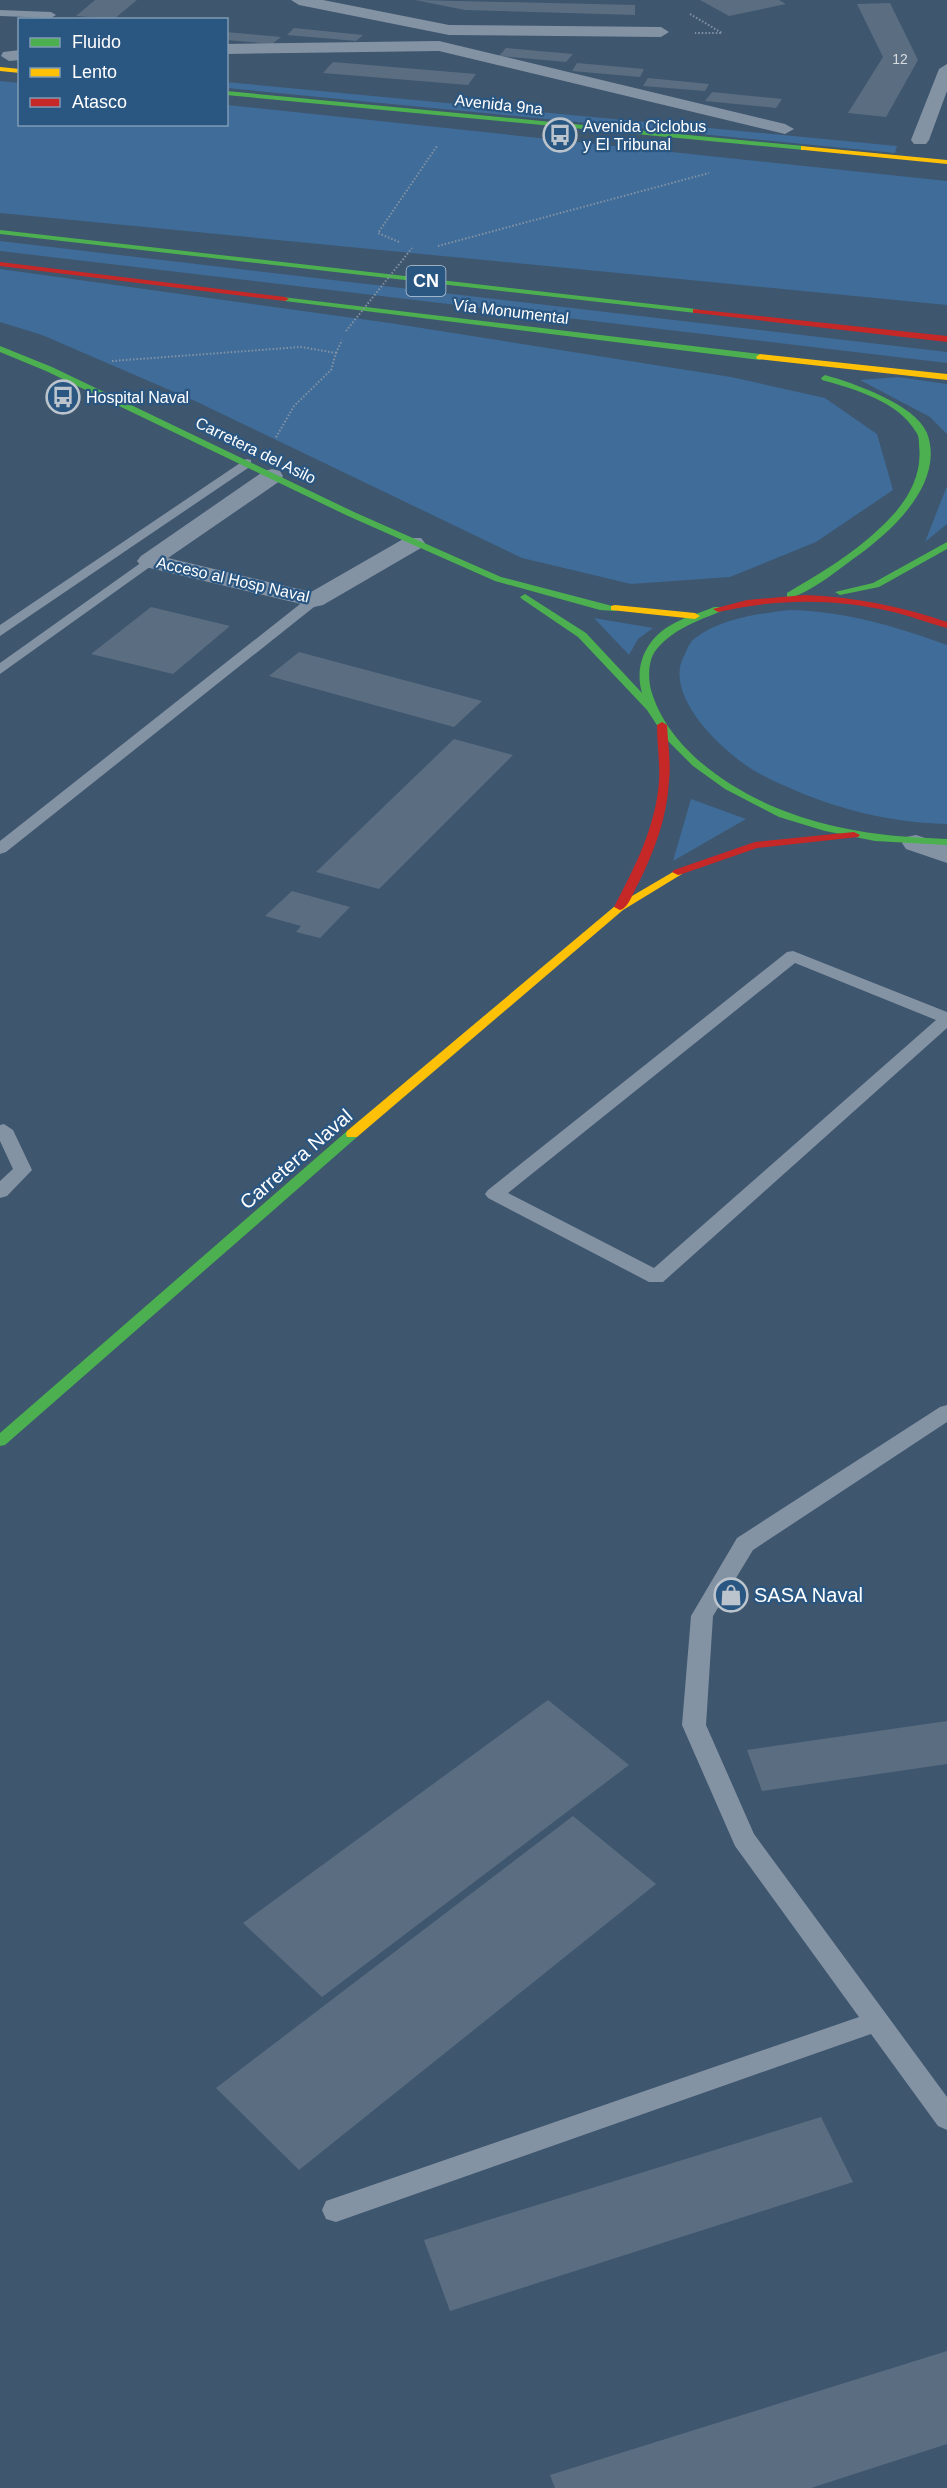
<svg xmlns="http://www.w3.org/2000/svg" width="947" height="2488" viewBox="0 0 947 2488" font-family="Helvetica,sans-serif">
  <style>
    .green { fill: #3f6c98 }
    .building { fill: #5b6e81 }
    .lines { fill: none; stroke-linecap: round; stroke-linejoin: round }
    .path { stroke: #8493a4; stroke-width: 2; stroke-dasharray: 1.5 2; stroke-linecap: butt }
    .lane { fill: #8493a4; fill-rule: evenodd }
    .street { fill: #8493a4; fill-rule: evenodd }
    .fast { fill: #4caf50; fill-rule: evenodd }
    .slow { fill: #ffc107; fill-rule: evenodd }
    .jam { fill: #c62828; fill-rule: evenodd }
    .path-bridge { stroke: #8493a4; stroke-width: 2; stroke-dasharray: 1.5 2; stroke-linecap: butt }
    .labels { text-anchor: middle; stroke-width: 4.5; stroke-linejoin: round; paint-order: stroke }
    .far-number-label { font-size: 14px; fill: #d6dbe0 }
    .far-street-label { font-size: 16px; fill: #fff; stroke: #2a5682 }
    .far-poi-label { font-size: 16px; fill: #fff; stroke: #2a5682; text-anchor: start }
    .shield { fill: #2a5682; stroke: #bfccda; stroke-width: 1.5 }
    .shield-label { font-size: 18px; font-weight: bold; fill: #fff }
    .street-label { font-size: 20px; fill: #fff; stroke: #2a5682 }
    .poi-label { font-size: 20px; fill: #fff; stroke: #2a5682; text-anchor: start }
  </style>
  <rect width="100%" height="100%" fill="#3e566e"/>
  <g class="green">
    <polygon points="0,81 19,83 20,124 226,124 227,105 947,181 947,305 0,213"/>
    <polygon points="226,82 897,146 895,153 227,88"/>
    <polygon points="0,241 947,352 947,363 0,251"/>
    <polygon points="0,269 390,323 731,377 825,398 877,434 893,490 816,542 730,577 631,584 522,558 195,401 42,335 0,322"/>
    <polygon points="898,377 947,384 947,434 930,417 860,380"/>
    <polygon points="947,486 947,524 925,542"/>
    <path d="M789,610c55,1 106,16 158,35v179c-65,-1 -129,-20 -187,-50 -34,-18 -100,-79 -75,-120 2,-5 5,-12 9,-15 27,-21 63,-25 95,-29z"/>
    <polygon points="594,618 653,628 638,639 629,655"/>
    <polygon points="691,799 746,819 673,861"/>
  </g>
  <g class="building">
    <polygon points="95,0 137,0 114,19 76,16"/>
    <polygon points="415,0 635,5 635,15 465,10"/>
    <polygon points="700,0 779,0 786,4 729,16"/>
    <polygon points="890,3 918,60 886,117 848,113 883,57 857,4"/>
    <polygon points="294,28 363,35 356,41 287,35"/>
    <polygon points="226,32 281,37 272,44 226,40"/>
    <polygon points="506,48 573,54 566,62 499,56"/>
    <polygon points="333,62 476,74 468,85 323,73"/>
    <polygon points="577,63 644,69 640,77 572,71"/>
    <polygon points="648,78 709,84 705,91 643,86"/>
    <polygon points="712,92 782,99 776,108 705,101"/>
    <polygon points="151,607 230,626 173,674 91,654"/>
    <polygon points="299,652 482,701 454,727 269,676"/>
    <polygon points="454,739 513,755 379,889 316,872"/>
    <polygon points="292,891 350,907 320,938 296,932 301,926 265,916"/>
    <polygon points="548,1700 629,1765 322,1997 243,1923"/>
    <polygon points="947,1721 947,1764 762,1791 747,1750"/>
    <polygon points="573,1816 656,1884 299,2170 216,2088"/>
    <polygon points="821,2117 853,2182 450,2311 424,2240"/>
    <polygon points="947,2351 947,2444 811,2488 555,2488 550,2475"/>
  </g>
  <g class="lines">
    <g class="path">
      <polyline points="690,14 722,33 695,33"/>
      <polyline points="399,242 378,233 437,146"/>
      <polyline points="438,246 709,173"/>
      <polyline points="336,353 342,340"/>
      <polyline points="112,361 301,347 336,353 331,370 294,406 275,439"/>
    </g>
    <g class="lane">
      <polygon points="0,10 51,12 56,15 51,18 0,16"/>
      <polygon points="246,459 251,460 251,466 0,636 0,625"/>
      <polygon points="149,557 156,561 154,564 0,674 0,663"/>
      <polygon points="314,596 319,597 319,603 6,852 0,854 0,841 309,597"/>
      <path d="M793,951l154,61v16l-284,254h-14l-161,-84 -3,-4 3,-4 299,-238zM795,963l141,57 -282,248 -146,-75z"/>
      <polygon points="4,1124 13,1130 32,1170 7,1196 0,1198 0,1181 13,1169 0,1141 0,1125"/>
      <polygon points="947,1405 947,1422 753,1550 713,1616 706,1725 754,1834 947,2097 947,2130 938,2126 871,2034 336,2222 326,2219 322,2210 326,2201 859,2017 735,1846 682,1725 691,1616 737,1538 940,1407"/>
    </g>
    <g class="street">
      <polygon points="291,0 323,0 449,25 661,27 669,32 661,37 449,35 299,5"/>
      <polygon points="439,41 785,124 794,129 785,134 439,51 226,54 226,44"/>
      <polygon points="20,50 20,60 9,61 1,56 3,52"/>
      <polygon points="947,64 947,91 929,140 926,144 914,144 911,140 939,69"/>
      <polygon points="272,469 280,471 283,476 280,481 168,558 311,592 405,538 421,538 425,543 421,548 323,605 314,607 141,566 137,561 141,556 264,471"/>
      <polygon points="916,835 947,845 947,863 906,849 902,843 906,837"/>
    </g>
    <g class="fast">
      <polygon points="226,91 804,146 808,148 804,150 226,95"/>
      <polygon points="0,230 696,309 700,311 696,313 0,234"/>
      <polygon points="282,297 760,354 764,357 760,360 285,301 282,301"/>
      <polygon points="0,346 52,367 354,512 501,577 620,608 615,611 600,610 495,581 348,516 46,371 0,352"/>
      <path d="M825,375c28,8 90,29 102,58 19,51 -38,101 -74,126 -19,14 -41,32 -63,39l-3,-1v-4c32,-19 66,-39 93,-65 24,-22 43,-49 39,-83 0,-4 0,-9 -3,-13 -18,-31 -62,-43 -94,-52l-1,-2z"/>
      <polygon points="947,542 947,549 879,587 840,595 835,592 873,583"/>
      <path d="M525,594l61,39 56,60c-8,-27 4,-54 29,-68 13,-8 29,-12 43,-18h8v4c-25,10 -49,18 -66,39 -8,10 -8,28 -5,40 17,60 83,103 139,123 51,19 103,24 157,26v6l-72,-4 -50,-10 -46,-14 -54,-28 -32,-23 -27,-27 -19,-29 -69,-73 -56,-38 -2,-2z"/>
      <polygon points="352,1130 357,1131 358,1134 357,1137 5,1445 0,1446 0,1433 347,1131"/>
    </g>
    <g class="slow">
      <polygon points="0,67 20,69 20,73 0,71"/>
      <polygon points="801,146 947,160 947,164 804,150 801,150"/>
      <polygon points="760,354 947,374 947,380 757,359 756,357"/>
      <polygon points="615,605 695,613 700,616 695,619 611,610 611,606"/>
      <polygon points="678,869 682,870 682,874 623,910 357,1137 347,1137 346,1134 347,1131 615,906"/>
    </g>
    <g class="jam">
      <polygon points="0,262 285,297 289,299 285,301 0,266"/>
      <polygon points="693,309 947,336 947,342 696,313 693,313"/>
      <path d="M805,595c49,2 95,11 142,27v6c-20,-5 -38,-13 -58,-17 -58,-13 -114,-12 -171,1l-5,-3 34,-9z"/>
      <path d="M662,722l5,3c1,19 4,38 2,56 -2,37 -15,71 -31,103 -5,8 -9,24 -18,26l-6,-3c21,-40 42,-81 45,-126 1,-19 -2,-37 -2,-56z"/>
      <polygon points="854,832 860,835 858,837 757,848 682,874 678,875 672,872 674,870 755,842"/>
    </g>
    <polyline class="path-bridge" points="346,331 412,248"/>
  </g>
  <defs>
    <g id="bus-ring" transform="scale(1.725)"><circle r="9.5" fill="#2a5682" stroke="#bbc4cc" stroke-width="1.5"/><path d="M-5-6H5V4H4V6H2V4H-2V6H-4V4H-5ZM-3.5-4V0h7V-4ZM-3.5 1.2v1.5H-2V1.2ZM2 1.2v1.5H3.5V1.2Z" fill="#bbc4cc"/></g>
    <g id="shop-ring" transform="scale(1.725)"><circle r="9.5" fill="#2a5682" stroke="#bbc4cc" stroke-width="1.5"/><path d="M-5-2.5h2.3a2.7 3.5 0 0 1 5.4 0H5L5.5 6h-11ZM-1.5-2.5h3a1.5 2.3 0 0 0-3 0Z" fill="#bbc4cc"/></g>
  </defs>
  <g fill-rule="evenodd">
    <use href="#bus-ring" x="560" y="135"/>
    <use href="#bus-ring" x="63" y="397"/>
    <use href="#shop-ring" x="731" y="1595"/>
  </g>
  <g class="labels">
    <g class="far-number-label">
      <text x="900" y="64">12</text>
    </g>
    <g class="far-street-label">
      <text transform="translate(499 104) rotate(6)" y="6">Avenida 9na</text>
      <text transform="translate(511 311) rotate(7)" y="6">Vía Monumental</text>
      <text transform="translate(256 450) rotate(26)" y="6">Carretera del Asilo</text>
      <text transform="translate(233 579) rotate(13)" y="6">Acceso al Hosp Naval</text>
    </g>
    <g class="far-poi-label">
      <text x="583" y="132">Avenida Ciclobus<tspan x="583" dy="18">y El Tribunal</tspan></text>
      <text x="86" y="403">Hospital Naval</text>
    </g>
    <rect class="shield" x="406.5" y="266" width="39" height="30" rx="4.5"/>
    <g class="shield-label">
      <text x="426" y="287">CN</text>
    </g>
    <g class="street-label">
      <text transform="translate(296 1159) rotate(-41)" y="7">Carretera Naval</text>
    </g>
    <g class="poi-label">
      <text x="754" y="1602">SASA Naval</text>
    </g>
  </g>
  <rect x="18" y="18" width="210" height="108" fill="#2a5682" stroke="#7f9ab4" stroke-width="1.5"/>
  <rect x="30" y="38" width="30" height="9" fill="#4caf50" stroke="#7f9ab4" stroke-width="1.5"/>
  <text x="72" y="48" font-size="18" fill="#ffffff">Fluido</text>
  <rect x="30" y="68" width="30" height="9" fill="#ffc107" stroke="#7f9ab4" stroke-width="1.5"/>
  <text x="72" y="78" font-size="18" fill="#ffffff">Lento</text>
  <rect x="30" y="98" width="30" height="9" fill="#c62828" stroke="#7f9ab4" stroke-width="1.5"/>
  <text x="72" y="108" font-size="18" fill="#ffffff">Atasco</text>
</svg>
